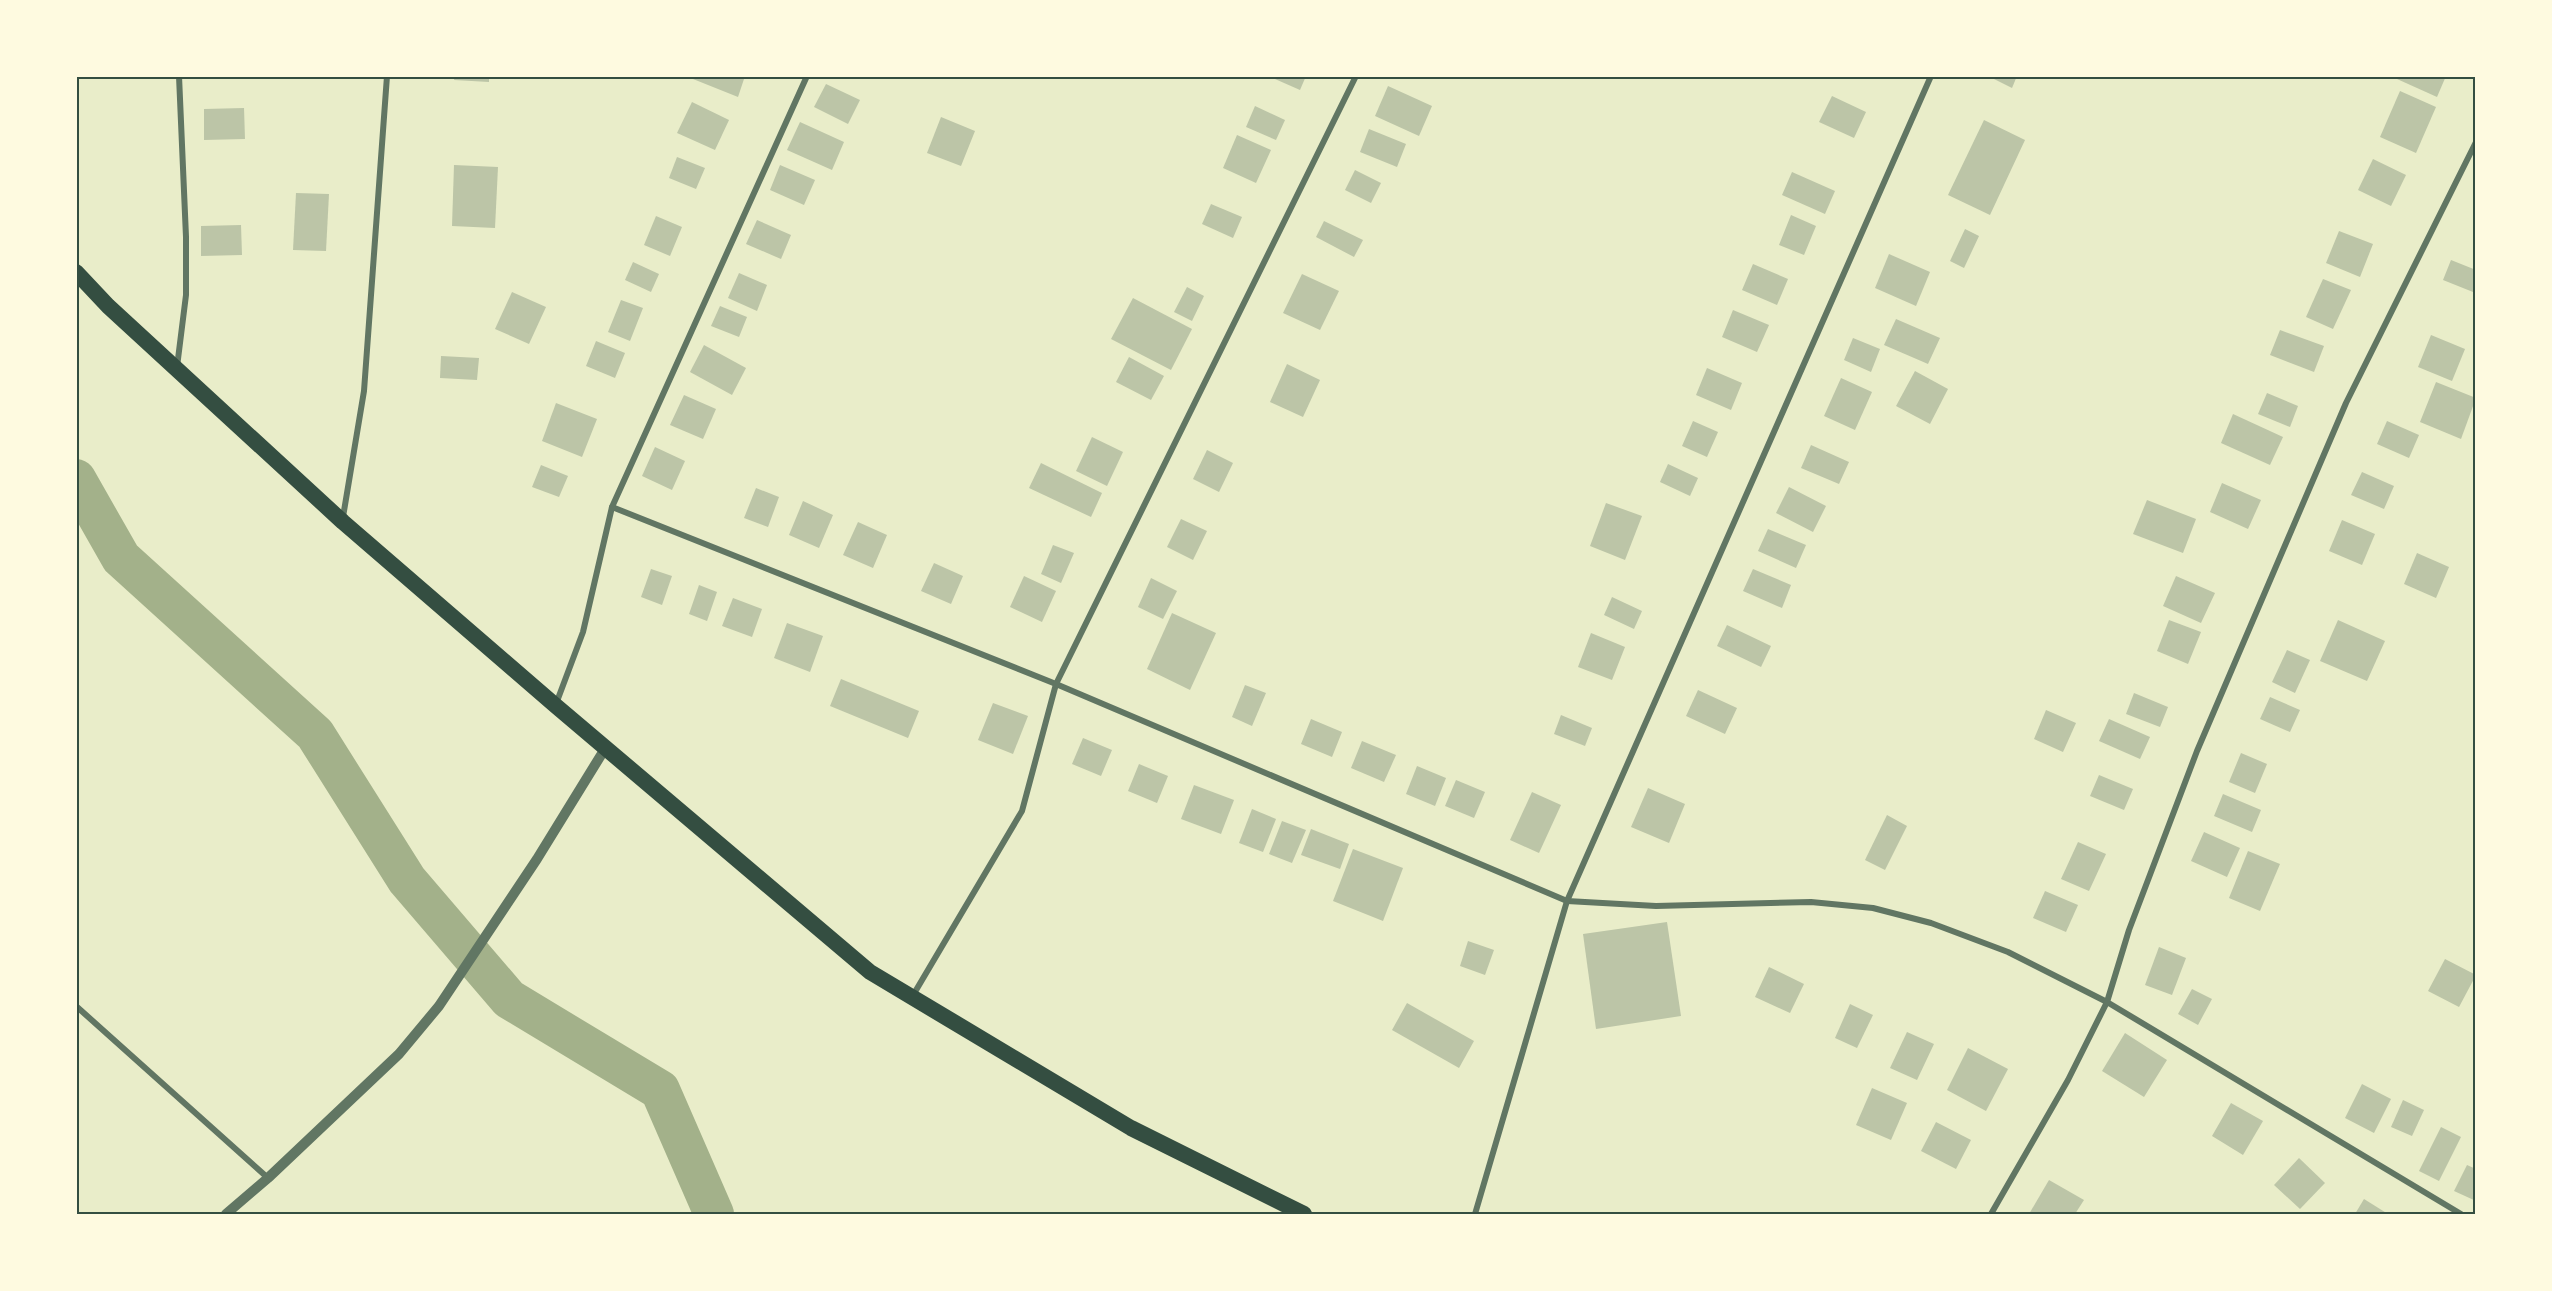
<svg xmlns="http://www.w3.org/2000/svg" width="2552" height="1291" viewBox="0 0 2552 1291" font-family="Manrope,sans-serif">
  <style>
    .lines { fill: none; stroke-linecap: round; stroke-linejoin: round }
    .river { stroke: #a3b18a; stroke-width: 40 }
    .building { fill: #bcc5a7 }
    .minor { stroke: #617663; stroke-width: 6 }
    .tertiary { stroke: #617663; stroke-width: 10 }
    .trunk { stroke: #344e41; stroke-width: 16 }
    .neatline { fill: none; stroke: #344e41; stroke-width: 2 }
  </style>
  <rect width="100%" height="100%" fill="#e9edc9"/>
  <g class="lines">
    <polyline class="river" points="76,479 121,558 315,734 407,880 509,999 660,1090 714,1214"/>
  </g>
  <g class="building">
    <polygon points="455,76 489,76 489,82 454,80"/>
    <polygon points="694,76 745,76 738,97 693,79"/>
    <polygon points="1277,76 1306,76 1300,90 1275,79"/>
    <polygon points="1988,76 2017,76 2012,88"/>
    <polygon points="2398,76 2446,76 2437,97 2397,79"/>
    <polygon points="826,84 860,100 848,124 814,107"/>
    <polygon points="1388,86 1432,106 1419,136 1375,116"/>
    <polygon points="2400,91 2436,107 2416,153 2380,137"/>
    <polygon points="1832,96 1866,112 1854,138 1819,122"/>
    <polygon points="692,102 729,120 715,150 677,133"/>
    <polygon points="1255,106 1285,120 1276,140 1246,127"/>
    <polygon points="244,108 245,139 204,140 204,109"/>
    <polygon points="941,117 975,131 961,166 927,153"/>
    <polygon points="1984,120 2025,140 1990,215 1948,195"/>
    <polygon points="800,122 844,142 832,170 787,150"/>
    <polygon points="1369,129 1406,144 1397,167 1360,152"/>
    <polygon points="1237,135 1271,150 1256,183 1223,168"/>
    <polygon points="677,157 705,168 696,189 669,178"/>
    <polygon points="2373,159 2406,175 2391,206 2358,190"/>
    <polygon points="454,165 498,167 495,228 452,226"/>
    <polygon points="780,165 815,180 804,205 770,190"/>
    <polygon points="1355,170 1381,183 1371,203 1345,190"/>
    <polygon points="1792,172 1835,191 1825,214 1782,195"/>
    <polygon points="296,193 329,194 326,251 293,250"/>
    <polygon points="1211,204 1242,217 1233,238 1202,224"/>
    <polygon points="1791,215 1816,226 1804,255 1779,245"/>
    <polygon points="656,216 682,227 670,256 644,245"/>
    <polygon points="757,220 791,235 781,259 746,244"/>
    <polygon points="1324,221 1363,240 1354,257 1316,237"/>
    <polygon points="241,225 242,255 201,256 201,226"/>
    <polygon points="1965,229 1979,236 1964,268 1950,261"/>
    <polygon points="2339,231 2373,244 2360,277 2326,263"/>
    <polygon points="1889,254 1930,272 1916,306 1875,288"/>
    <polygon points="2451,260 2476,270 2473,292 2443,280"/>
    <polygon points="633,262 659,274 651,292 625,280"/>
    <polygon points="1753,264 1788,279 1777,305 1742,290"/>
    <polygon points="739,273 767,285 757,311 728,298"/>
    <polygon points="1302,274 1339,291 1320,330 1283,313"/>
    <polygon points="2323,279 2351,290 2333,329 2306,317"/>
    <polygon points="1187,287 1204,296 1192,321 1174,312"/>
    <polygon points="512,292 546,307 529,344 495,329"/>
    <polygon points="1133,298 1192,329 1171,370 1111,339"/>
    <polygon points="621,300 643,308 630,341 608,332"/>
    <polygon points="720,306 747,317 739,337 711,326"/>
    <polygon points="1733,310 1769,325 1757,352 1722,337"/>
    <polygon points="1896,319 1940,338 1928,364 1884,345"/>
    <polygon points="2280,330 2324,346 2314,372 2270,355"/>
    <polygon points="2431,335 2465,349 2452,381 2418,367"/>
    <polygon points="1853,338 1880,349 1871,372 1844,360"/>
    <polygon points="596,341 625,353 615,378 586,366"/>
    <polygon points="704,345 746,368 732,395 690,372"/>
    <polygon points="441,356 479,358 477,380 440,378"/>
    <polygon points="1129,357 1164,376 1151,400 1116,382"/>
    <polygon points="1287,364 1320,380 1303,417 1270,402"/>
    <polygon points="1707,368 1742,383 1731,410 1696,395"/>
    <polygon points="1915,371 1948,389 1930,424 1896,406"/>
    <polygon points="1841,378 1872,392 1855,430 1824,416"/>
    <polygon points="2436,382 2476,398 2461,439 2420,422"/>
    <polygon points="2267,393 2298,406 2290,427 2258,414"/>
    <polygon points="684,395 716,409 703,439 670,425"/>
    <polygon points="556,403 597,419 582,457 542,441"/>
    <polygon points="2233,414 2283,437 2270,465 2221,443"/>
    <polygon points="1693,421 1718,432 1707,457 1682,446"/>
    <polygon points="2387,421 2419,435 2409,458 2377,444"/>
    <polygon points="1092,437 1123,452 1107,486 1076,471"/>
    <polygon points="1811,445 1849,462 1839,484 1801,468"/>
    <polygon points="655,447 685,461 672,490 642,476"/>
    <polygon points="1207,450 1233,463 1219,492 1193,479"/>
    <polygon points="1041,463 1102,493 1091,517 1029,488"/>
    <polygon points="1668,464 1698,478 1690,496 1660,482"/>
    <polygon points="541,465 568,476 559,497 532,487"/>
    <polygon points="2362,472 2394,486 2384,509 2351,495"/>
    <polygon points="2222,483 2261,500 2248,529 2210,512"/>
    <polygon points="1789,487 1826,506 1813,532 1776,513"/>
    <polygon points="756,488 779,497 768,527 744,518"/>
    <polygon points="2147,500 2196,519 2183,553 2133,534"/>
    <polygon points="803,501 833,515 819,548 789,535"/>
    <polygon points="1606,503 1642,516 1625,560 1590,546"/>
    <polygon points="1181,519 1207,531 1193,560 1167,547"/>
    <polygon points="2342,520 2375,534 2362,565 2329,551"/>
    <polygon points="858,522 887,535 873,568 843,555"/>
    <polygon points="1768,529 1806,545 1796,568 1758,551"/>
    <polygon points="1053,545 1074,553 1061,583 1041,574"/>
    <polygon points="2417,553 2449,567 2436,598 2404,584"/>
    <polygon points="934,563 963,576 951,604 921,591"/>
    <polygon points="651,569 672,576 662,605 641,597"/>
    <polygon points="1753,569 1791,585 1782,608 1743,591"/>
    <polygon points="1024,576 1056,591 1042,622 1010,607"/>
    <polygon points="2176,576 2215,593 2201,623 2163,606"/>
    <polygon points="1151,578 1177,591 1163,619 1138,607"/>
    <polygon points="699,585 717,592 707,621 689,614"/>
    <polygon points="1612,597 1642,611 1634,629 1604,615"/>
    <polygon points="733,598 762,609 752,637 722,626"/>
    <polygon points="1172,613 1216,633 1190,690 1147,669"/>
    <polygon points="2169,620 2201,632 2188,664 2157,651"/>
    <polygon points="2338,620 2385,641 2367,681 2320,661"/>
    <polygon points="787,623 823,636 810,672 774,658"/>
    <polygon points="1727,625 1771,646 1761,667 1717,646"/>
    <polygon points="1591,633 1625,647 1612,680 1578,667"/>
    <polygon points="2287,650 2310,660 2295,693 2272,682"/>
    <polygon points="841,679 919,711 908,738 830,706"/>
    <polygon points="1245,685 1266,693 1252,726 1232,717"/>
    <polygon points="1698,690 1737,708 1725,734 1686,716"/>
    <polygon points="2134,693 2168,707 2160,727 2126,714"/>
    <polygon points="2270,697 2300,710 2290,732 2260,719"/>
    <polygon points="993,703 1028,716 1013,754 978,740"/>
    <polygon points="2046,710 2076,723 2063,752 2034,739"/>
    <polygon points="1561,715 1592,728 1585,746 1554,734"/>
    <polygon points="1311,719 1342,732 1332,757 1301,744"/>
    <polygon points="2109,719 2150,737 2140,759 2099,741"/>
    <polygon points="1083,738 1112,750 1101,776 1072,764"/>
    <polygon points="1362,741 1396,755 1384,782 1351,768"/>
    <polygon points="2241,753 2267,764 2255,793 2229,782"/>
    <polygon points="1139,764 1168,776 1157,803 1128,791"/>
    <polygon points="1417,766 1446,778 1435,806 1406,794"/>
    <polygon points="2099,775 2133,789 2124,810 2090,796"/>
    <polygon points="1456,780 1485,792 1474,818 1445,806"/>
    <polygon points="1194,785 1234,800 1221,834 1181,819"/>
    <polygon points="1648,788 1685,804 1669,843 1631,827"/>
    <polygon points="1532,792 1561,805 1539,853 1510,840"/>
    <polygon points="2223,794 2261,810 2252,832 2214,816"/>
    <polygon points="1252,809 1276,819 1263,852 1239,843"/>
    <polygon points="1887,815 1907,826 1885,870 1865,860"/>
    <polygon points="1282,821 1306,830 1292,863 1269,854"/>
    <polygon points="1311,829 1349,844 1340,869 1301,855"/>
    <polygon points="2204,832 2240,848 2227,877 2191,861"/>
    <polygon points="2078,842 2106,854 2089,891 2061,879"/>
    <polygon points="1353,849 1403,868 1383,921 1333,901"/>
    <polygon points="2248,851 2280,864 2260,911 2229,898"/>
    <polygon points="2045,891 2078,905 2066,932 2033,918"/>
    <polygon points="1667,922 1681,1016 1596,1029 1583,934"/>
    <polygon points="1468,941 1494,950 1485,975 1460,966"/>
    <polygon points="2159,947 2186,958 2172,995 2145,985"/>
    <polygon points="2445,959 2476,975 2459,1007 2428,991"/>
    <polygon points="1769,967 1804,984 1790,1013 1755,997"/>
    <polygon points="2192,989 2212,999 2198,1025 2178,1014"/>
    <polygon points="1407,1003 1474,1041 1459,1068 1392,1030"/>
    <polygon points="1850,1004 1873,1015 1857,1048 1835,1038"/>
    <polygon points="1907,1032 1934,1044 1917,1080 1890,1068"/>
    <polygon points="2125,1033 2167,1060 2144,1097 2102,1071"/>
    <polygon points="1968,1048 2008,1069 1986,1111 1947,1090"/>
    <polygon points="2362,1084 2391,1099 2374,1133 2345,1118"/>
    <polygon points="1872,1088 1907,1103 1891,1140 1856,1125"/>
    <polygon points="2403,1100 2424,1110 2412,1136 2391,1127"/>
    <polygon points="2231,1103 2263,1121 2243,1155 2212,1136"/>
    <polygon points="1936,1122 1971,1140 1956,1169 1921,1151"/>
    <polygon points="2441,1127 2461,1137 2439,1181 2419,1171"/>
    <polygon points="2299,1158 2325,1183 2300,1209 2274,1185"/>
    <polygon points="2467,1165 2476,1169 2476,1201 2454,1191"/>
    <polygon points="2049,1180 2084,1200 2075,1214 2029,1214"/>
    <polygon points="2364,1199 2388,1214 2355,1214"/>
  </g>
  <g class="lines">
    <g class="minor">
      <polyline points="177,367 186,295 186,237 179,76"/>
      <polyline points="612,507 1056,684 1567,901 1656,906 1811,902 1873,908 1931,923 2008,952 2107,1002 2461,1214"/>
      <polyline points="343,517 364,391 387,76"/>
      <polyline points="556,704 583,632 612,507 807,76"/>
      <polyline points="912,997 1022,811 1056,684 1356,76"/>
      <polyline points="76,1006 268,1178"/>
      <polyline points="1475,1214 1567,901 1931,76"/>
      <polyline points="1991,1214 2068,1080 2107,1002 2129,930 2197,751 2346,403 2476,142"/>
    </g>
    <polyline class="tertiary" points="226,1214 268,1178 399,1054 439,1006 537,859 606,747"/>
    <polyline class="trunk" points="76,272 108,306 343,522 556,706 870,972 1131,1128 1304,1214"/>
  </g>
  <rect width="2552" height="1291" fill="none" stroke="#fefae0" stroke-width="156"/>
  <rect x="78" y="78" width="2396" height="1135" class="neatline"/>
</svg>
